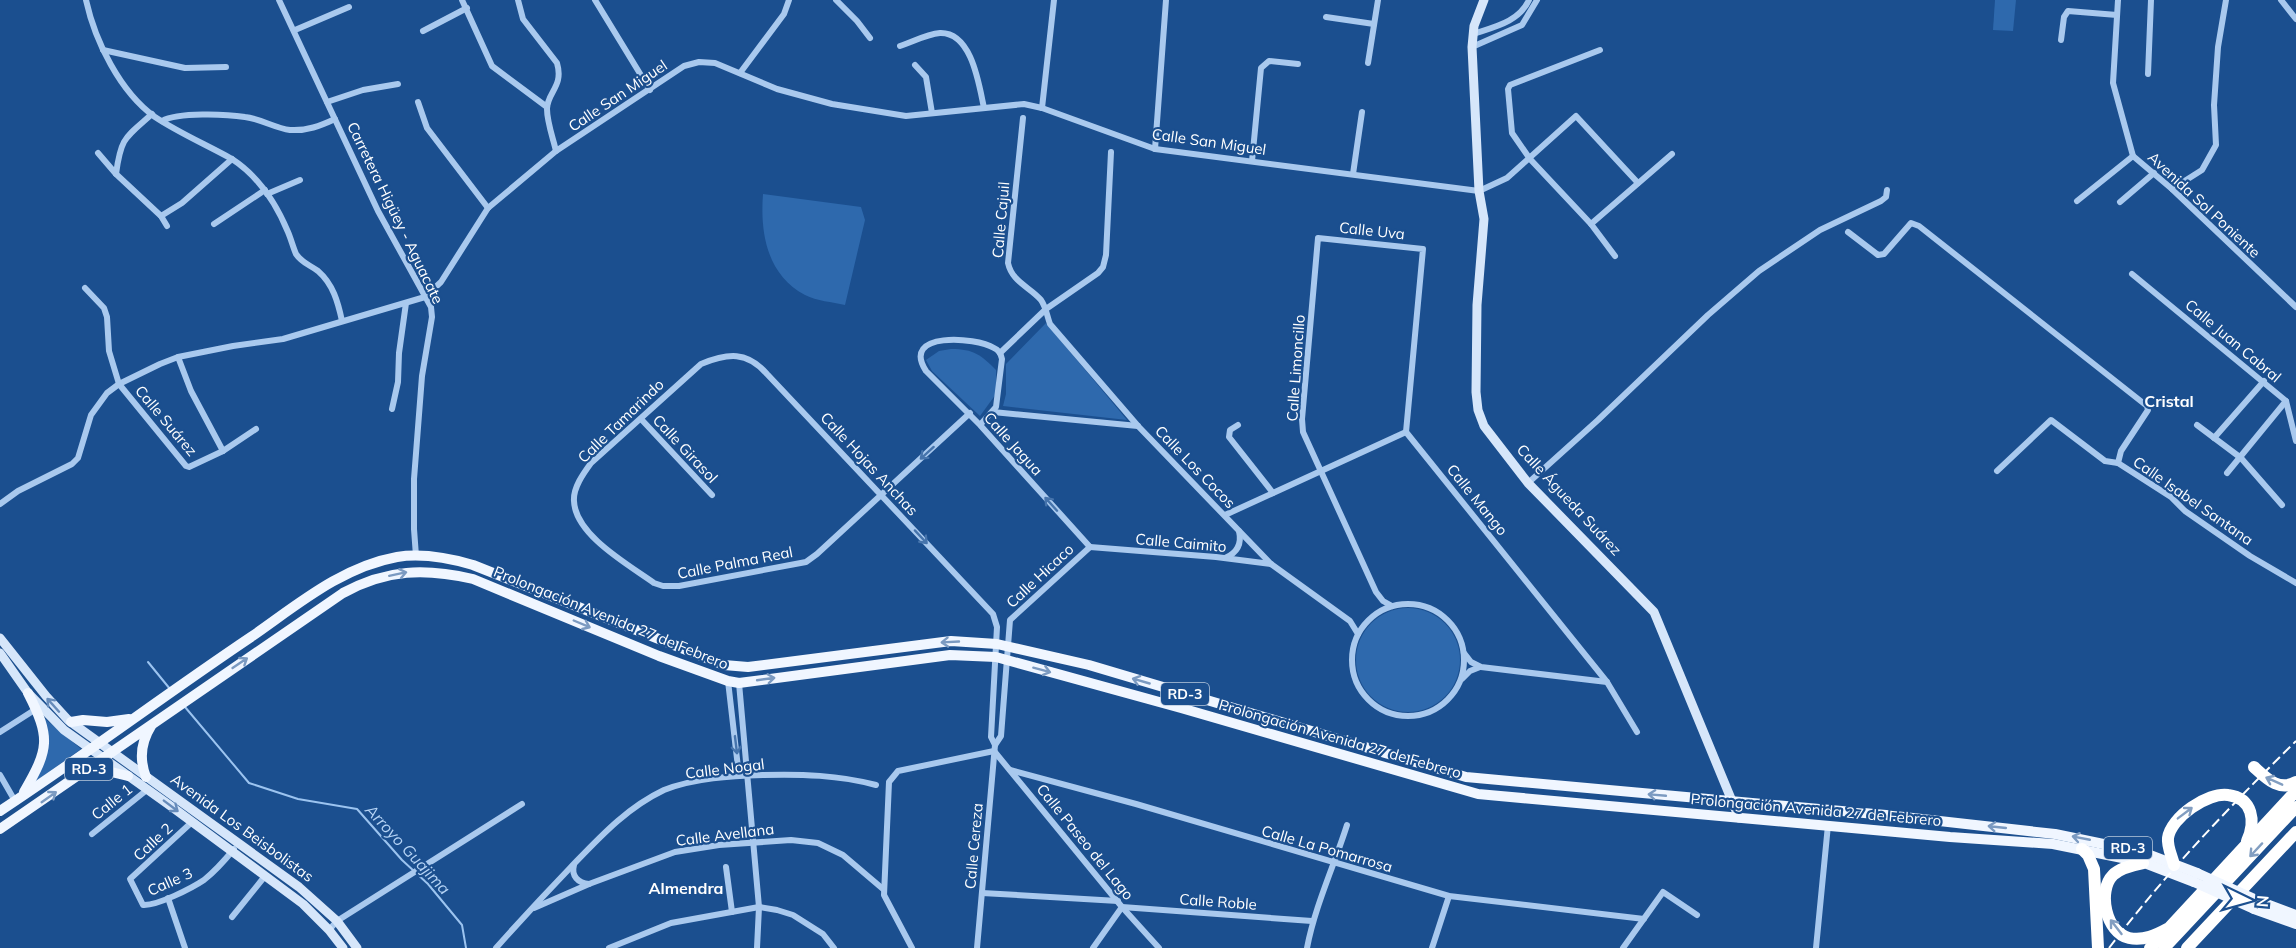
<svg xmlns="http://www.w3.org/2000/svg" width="2296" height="948" viewBox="0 0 2296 948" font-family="Mulish,sans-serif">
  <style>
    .green { fill: #2e69ad }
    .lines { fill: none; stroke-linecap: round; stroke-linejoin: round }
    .stream { stroke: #9cc4f0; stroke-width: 2 }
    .street { stroke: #a9c9ee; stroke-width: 6 }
    .secondary { stroke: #d6e6fa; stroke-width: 9 }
    .primary { stroke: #f0f6ff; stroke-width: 10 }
    .highway { stroke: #fff; stroke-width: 12 }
    .rail { stroke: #fff; stroke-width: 2; stroke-dasharray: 10 4.5; stroke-linecap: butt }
    .primary-bridge { stroke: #f0f6ff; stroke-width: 10 }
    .oneway { stroke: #4674ac }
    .oneway2 { stroke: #7b9ac1 }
    .oneway3 { stroke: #668bba }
    .oneway4 { stroke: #829ec1 }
    .labels { text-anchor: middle; stroke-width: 4.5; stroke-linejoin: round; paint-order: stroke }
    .shield { fill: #1b4f8f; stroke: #bbcadd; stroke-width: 1.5 }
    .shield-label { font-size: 14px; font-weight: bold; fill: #fff }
    .street-label { font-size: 15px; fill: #fff; stroke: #1b4f8f }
    .neighbourhood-label { font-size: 16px; font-weight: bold; fill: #fff; stroke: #1b4f8f }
    .water-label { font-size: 16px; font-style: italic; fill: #b5d3f5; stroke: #1b4f8f }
  </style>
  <rect width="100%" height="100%" fill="#1b4f8f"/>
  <g class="green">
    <polygon points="1995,0 2016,0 2013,31 1993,30"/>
    <path d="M763,194l98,13 4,13 -20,85c-13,-3 -28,-4 -40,-10 -38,-20 -45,-62 -42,-101z"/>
    <polygon points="1046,323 1127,420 1003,406 1006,394 1006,364"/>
    <path d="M951,349c23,0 30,6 45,21v24l-16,22 -48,-45 -6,-11 13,-9z"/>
    <circle cx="1408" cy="660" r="52"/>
    <polygon points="43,717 81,749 32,784 41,768"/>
  </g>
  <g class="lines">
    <g class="stream">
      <polyline points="148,662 170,689"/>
      <polyline points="185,707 249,783 298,799 357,809 402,860 428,884 462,925 466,948"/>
    </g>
    <g class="street">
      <path d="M86,0c9,41 34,92 69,117 24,16 52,28 77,42 26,17 44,44 56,73 3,7 5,15 8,22 6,9 14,11 22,17 15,13 20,31 24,50"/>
      <polyline points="279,0 378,211 431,307 432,317 422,376 414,479 414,529 416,556"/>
      <polyline points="462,0 492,66 547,107"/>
      <path d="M518,0l5,19 34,44c7,24 -10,29 -10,46 0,13 6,29 9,42"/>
      <polyline points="595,0 650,90"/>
      <polyline points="836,0 857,21 870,38"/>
      <polyline points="2118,0 2113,83 2133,156 2172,189 2296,307"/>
      <polyline points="2281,0 2296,19"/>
      <polyline points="1326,17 1374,24"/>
      <polyline points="295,30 349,7"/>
      <polyline points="423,31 467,8"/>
      <path d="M1473,34c21,-7 46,-12 56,-34"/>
      <polyline points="2061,40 2064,17 2068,11 2117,15"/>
      <path d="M900,46c12,-4 27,-12 40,-13 32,-1 39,52 44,75"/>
      <polyline points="1472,47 1522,25 1537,0"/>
      <polyline points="103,50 185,68 226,67"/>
      <polyline points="1600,50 1510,85 1508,89 1512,133 1530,159 1591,224 1615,256"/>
      <polyline points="1368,63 1378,0"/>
      <polyline points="915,65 926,77 932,113"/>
      <polyline points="740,73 784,14 789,0"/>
      <polyline points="2148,74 2151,0"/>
      <polyline points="327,102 363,90 398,84"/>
      <polyline points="418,102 427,128 488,208"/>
      <polyline points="1042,108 1054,0"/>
      <path d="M1023,118l-15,145c4,19 22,24 33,37 5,7 6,16 9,24l88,102 133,138 79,57 8,13"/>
      <path d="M162,121c16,-9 64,-7 83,-4 16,2 30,11 45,13 17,1 30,-4 45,-11"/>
      <polyline points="1155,149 1166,0"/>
      <polyline points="98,153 116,174 161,216 167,226"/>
      <polyline points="1252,161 1261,68 1269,61 1298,64"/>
      <path d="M116,174c5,-37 9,-36 36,-60"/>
      <polyline points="1353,174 1362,112"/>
      <polyline points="2172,189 2202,170 2216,145 2214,105 2218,47 2226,0"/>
      <polyline points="267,194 300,180"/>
      <polyline points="2077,201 2133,156"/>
      <polyline points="2120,202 2154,173"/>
      <polyline points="161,216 182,203 232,159"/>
      <polyline points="214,224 265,190"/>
      <polyline points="1591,224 1672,154"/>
      <polyline points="1848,232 1878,255 1884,254 1911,223 1919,226 2147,406 2148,410 2121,451 2118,463"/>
      <polyline points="2132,274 2286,401 2296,441"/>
      <polyline points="85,288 104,308 107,317 109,351 119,384 186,466 189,467 223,451 256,429"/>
      <polyline points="1000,353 1046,309 1098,273 1103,267 1106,255 1111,152"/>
      <polyline points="178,357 191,391 223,451"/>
      <polyline points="392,409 398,382 399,353 406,303"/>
      <polyline points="993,412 1138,426"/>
      <path d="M970,413l-153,141 -11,8 -127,24h-16l-9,-3c-25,-18 -79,-48 -80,-82 -1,-13 9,-27 17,-38l110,-99c27,-11 46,-13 66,10l226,240 4,13 -6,110 4,8"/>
      <polyline points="641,419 712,495"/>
      <path d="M980,425l16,-18 6,-48c-1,-5 -3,-9 -8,-11 -18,-11 -94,-17 -68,23l54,54 110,122"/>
      <polyline points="1238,425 1230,430 1229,437 1273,493"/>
      <polyline points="2197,425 2241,458 2282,505"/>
      <polyline points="2214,438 2264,381"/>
      <polyline points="1997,471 2051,420 2105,461 2118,463 2171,497 2185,511 2250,556 2296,583"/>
      <polyline points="2227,473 2286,401"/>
      <polyline points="1528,483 1598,420 1708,315 1759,271 1820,230 1881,201 1886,197 1887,190"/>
      <polyline points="0,504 18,491 72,464 78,458 91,415 107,393 119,384 160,364 178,357 233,346 283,339 425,297 441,282 488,208 556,151 684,66 699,62 715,63 777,89 832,104 906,116 1024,104 1042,108 1155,149 1479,191 1507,178 1576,116 1638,183"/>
      <polyline points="1225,515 1406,432"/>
      <polyline points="1090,547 1216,557 1271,564"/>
      <path d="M1225,558c12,-5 17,-14 14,-27"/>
      <circle cx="1408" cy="660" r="56"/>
      <polyline points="1392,606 1383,601 1376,592 1303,432 1302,419 1318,238 1423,249 1406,432 1607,682 1637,732"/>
      <polyline points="1464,653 1471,662 1481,667 1607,682"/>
      <polyline points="1462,679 1470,671 1480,667"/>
      <polyline points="728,681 739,776"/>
      <polyline points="739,683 759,907 757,948"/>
      <polyline points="0,732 36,709"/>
      <polyline points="1010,770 1136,804 1449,896 1644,919"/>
      <polyline points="0,775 15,801"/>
      <path d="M192,822l-62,57 13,26c14,1 49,-17 61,-25 10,-8 21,-20 30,-31"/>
      <polyline points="92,834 148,789"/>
      <path d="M574,865c-3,11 4,18 15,19"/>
      <polyline points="726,867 732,912"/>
      <polyline points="982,893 1118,901"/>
      <polyline points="168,898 185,948"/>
      <polyline points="534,908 589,884 675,852 719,845 791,840 818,843 843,855 883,889"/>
      <polyline points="232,917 265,876"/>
      <polyline points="329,930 337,921 522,804"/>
      <path d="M496,948c24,-27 49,-54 74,-80 29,-30 56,-60 94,-78 30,-12 68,-14 99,-15 39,-1 75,0 113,10"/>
      <polyline points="609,948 671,923 759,907 777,910 793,915 823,934 834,948"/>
      <polyline points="912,948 884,895 889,782 898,771 994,751 1122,907 1159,948"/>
      <polyline points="977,948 995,745 1001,736 1010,620 1090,547"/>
      <polyline points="1093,948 1122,907 1312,921"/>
      <path d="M1307,948c8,-42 27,-82 40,-123"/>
      <polyline points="1432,948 1449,896"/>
      <polyline points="1623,948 1663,892 1697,915"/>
      <polyline points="1816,948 1828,825"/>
    </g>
    <g class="secondary">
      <polyline points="1484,0 1474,26 1472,47 1479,191 1484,219 1477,305 1476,392 1478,410 1484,426 1528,483 1654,612 1739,818"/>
      <polyline points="0,638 46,696 68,720 299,887 337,921 357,948"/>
      <polyline points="0,653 28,693 64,730 172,807 303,904 329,930 343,948"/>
    </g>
    <g class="primary">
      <polyline points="71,722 83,720 107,722 129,719"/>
      <polyline points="85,774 107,771 128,776"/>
      <path d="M146,777c-7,-18 -5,-35 5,-51"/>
      <path d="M24,792c25,-43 27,-54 4,-99"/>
      <path d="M0,811c85,-56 166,-117 251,-174 45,-31 90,-70 146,-80 25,-4 52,1 76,8l251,100 24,2 203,-26 46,3 92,21 377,112 420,38 169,19 87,18 55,21"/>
      <path d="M0,829l343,-236c44,-24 82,-25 130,-14l186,77 69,25 11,2 211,-28 46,2 185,51 297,86 472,43 103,7 89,18 52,20"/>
      <polyline points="2261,902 2296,915"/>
      <polyline points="2254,909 2296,924"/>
    </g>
    <g class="highway">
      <path d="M2254,767c12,11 25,25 42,15"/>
      <polyline points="2082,849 2088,855 2094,869 2098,948"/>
      <path d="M2143,863c-10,2 -23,5 -30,12 -16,16 -7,58 16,63 15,3 27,-3 40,-10l127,-137"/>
      <path d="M2174,865c-2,-9 -7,-18 -6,-27 3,-21 40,-46 60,-43 25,3 28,27 19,46"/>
      <polyline points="2150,948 2164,933"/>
      <polyline points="2164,948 2296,807"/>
      <polyline points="2187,948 2296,832"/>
    </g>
    <path class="rail" d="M2109,948c56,-74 121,-142 187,-207"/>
    <g class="primary-bridge">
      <polyline points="2197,873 2261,902"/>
      <polyline points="2194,882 2254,909"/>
    </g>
  </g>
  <defs><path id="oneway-shaft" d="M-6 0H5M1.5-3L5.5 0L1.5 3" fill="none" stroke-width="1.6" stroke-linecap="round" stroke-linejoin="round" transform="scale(1.5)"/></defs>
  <g class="oneway">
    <use href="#oneway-shaft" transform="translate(927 453) rotate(138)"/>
    <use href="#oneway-shaft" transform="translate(1051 504) rotate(-132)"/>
    <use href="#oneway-shaft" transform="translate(921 537) rotate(47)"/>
    <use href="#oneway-shaft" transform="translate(736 745) rotate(83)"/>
  </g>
  <g class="oneway2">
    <use href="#oneway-shaft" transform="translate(398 574) rotate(-12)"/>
    <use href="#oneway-shaft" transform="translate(582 624) rotate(23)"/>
    <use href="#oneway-shaft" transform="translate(950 642) rotate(177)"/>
    <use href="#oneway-shaft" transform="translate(240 663) rotate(-34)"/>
    <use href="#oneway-shaft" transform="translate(1042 670) rotate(15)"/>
    <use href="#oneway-shaft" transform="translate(766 679) rotate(-8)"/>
    <use href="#oneway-shaft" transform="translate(1141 681) rotate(-164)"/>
    <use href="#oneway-shaft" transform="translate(1657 795) rotate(-175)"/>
    <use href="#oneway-shaft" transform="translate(49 797) rotate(-35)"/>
    <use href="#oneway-shaft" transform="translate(1997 827) rotate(-174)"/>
    <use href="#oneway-shaft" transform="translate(2081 838) rotate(-169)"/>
  </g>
  <g class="oneway3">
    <use href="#oneway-shaft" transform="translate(53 705) rotate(-132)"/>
    <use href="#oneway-shaft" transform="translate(171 806) rotate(37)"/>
  </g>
  <g class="oneway4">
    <use href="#oneway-shaft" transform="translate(2274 781) rotate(-156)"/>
    <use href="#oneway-shaft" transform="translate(2185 813) rotate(-37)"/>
    <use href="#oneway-shaft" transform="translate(2256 850) rotate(133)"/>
    <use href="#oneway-shaft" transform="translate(2116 927) rotate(-128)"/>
  </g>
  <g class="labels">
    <g class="shield">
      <rect x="1161" y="683" width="48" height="22" rx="4.5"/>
      <rect x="65" y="758" width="48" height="22" rx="4.5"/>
      <rect x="2104" y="837" width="48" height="22" rx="4.5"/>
    </g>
    <g class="shield-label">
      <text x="1185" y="699">RD-3</text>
      <text x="89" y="774">RD-3</text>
      <text x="2128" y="853">RD-3</text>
    </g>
    <g class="street-label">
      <text transform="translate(618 96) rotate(-34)" y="5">Calle San Miguel</text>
      <text transform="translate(1209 142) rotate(8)" y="5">Calle San Miguel</text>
      <text transform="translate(2204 205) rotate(43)" y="5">Avenida Sol Poniente</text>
      <text transform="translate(395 213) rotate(64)" y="5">Carretera Higüey - Aguacate</text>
      <text transform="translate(1001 220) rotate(-85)" y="5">Calle Cajuil</text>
      <text transform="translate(1372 231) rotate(6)" y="5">Calle Uva</text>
      <text transform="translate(2233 341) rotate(40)" y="5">Calle Juan Cabral</text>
      <text transform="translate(1296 368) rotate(-86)" y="5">Calle Limoncillo</text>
      <text transform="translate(166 421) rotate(50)" y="5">Calle Suárez</text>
      <text transform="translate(621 421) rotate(-44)" y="5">Calle Tamarindo</text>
      <text transform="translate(1013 444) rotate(48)" y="5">Calle Jagua</text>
      <text transform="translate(685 449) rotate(47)" y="5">Calle Girasol</text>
      <text transform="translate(869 464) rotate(47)" y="5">Calle Hojas Anchas</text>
      <text transform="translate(1195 467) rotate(46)" y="5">Calle Los Cocos</text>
      <text transform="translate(1477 500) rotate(51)" y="5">Calle Mango</text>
      <text transform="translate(1569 500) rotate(47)" y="5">Calle Águeda Suárez</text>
      <text transform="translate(2193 501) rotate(35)" y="5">Calle Isabel Santana</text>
      <text transform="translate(1181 543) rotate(5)" y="5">Calle Caimito</text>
      <text transform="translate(735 563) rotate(-11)" y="5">Calle Palma Real</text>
      <text transform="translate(1040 576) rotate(-43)" y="5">Calle Hicaco</text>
      <text transform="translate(611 618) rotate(22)" y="5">Prolongación Avenida 27 de Febrero</text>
      <text transform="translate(1340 739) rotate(16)" y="5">Prolongación Avenida 27 de Febrero</text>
      <text transform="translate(725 769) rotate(-7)" y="5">Calle Nogal</text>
      <text transform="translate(112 802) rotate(-39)" y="5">Calle 1</text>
      <text transform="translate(1816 810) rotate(5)" y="5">Prolongación Avenida 27 de Febrero</text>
      <text transform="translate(242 828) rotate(36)" y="5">Avenida Los Beisbolistas</text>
      <text transform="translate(725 835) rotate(-7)" y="5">Calle Avellana</text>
      <text transform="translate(153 842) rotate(-43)" y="5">Calle 2</text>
      <text transform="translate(1085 842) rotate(51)" y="5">Calle Paseo del Lago</text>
      <text transform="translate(974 846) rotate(-85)" y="5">Calle Cereza</text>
      <text transform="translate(1327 849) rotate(16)" y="5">Calle La Pomarrosa</text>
      <text transform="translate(170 882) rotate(-24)" y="5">Calle 3</text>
      <text transform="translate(1218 902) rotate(4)" y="5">Calle Roble</text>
    </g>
    <g class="neighbourhood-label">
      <text x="2169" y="407">Cristal</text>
      <text x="686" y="894">Almendra</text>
    </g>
    <g class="water-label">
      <text transform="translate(408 849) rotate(47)" y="6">Arroyo Guajima</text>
    </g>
  </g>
  <g transform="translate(2248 900) rotate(95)" stroke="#1b4f8f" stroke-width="4.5" paint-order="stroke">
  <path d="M0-4.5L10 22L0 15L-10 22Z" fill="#ffffff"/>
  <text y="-9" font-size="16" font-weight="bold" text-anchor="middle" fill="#ffffff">N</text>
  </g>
</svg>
